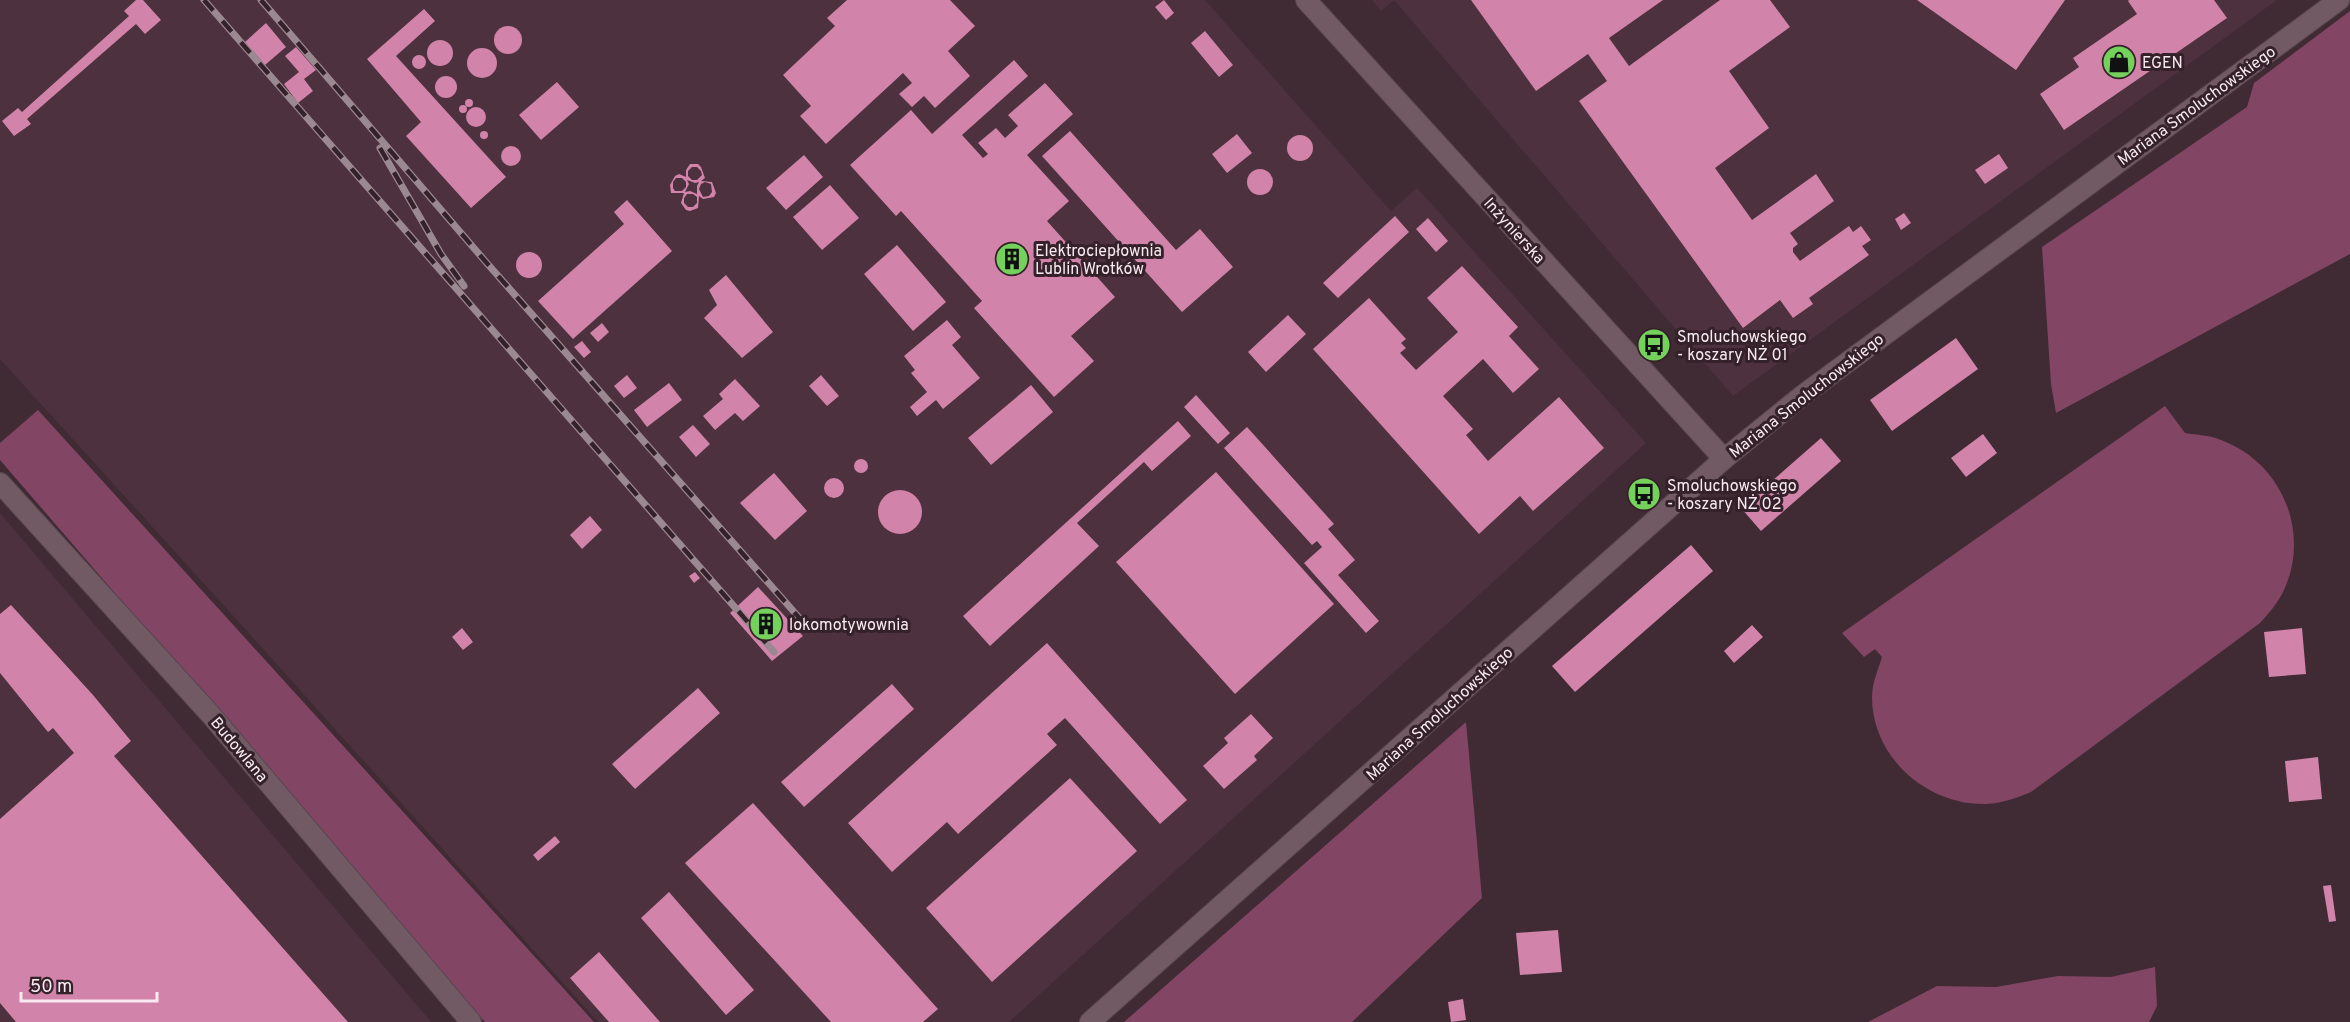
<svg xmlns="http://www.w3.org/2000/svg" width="2350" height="1022" viewBox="0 0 2350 1022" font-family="Overpass,sans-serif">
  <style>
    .built { fill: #4d313e }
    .green { fill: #824564 }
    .building { fill: #d183a9; fill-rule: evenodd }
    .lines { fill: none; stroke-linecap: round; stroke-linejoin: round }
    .minor-casing { stroke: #58474f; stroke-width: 22 }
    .minor { stroke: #725a65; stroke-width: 20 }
    .rail-casing { stroke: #9b8991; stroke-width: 7 }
    .rail { stroke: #35212a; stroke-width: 4.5; stroke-dasharray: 14; stroke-linecap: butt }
    .labels { text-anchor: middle; stroke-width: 6; stroke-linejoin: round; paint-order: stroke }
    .poi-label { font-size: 16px; fill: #f8eaf0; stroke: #35212a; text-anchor: start }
    .street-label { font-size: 16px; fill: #f8eaf0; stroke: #35212a }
  </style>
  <rect width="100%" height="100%" fill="#402b34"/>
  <g class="built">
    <polygon points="0,0 1205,0 1391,211 1417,188 1646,443 1009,1022 598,1022 247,631 0,359"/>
    <polygon points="1372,0 2277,0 1733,396 1394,0 1381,11"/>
    <polygon points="0,513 431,1022 0,1022"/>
  </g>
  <g class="green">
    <polygon points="2350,11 2350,254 2056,413 2051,384 2042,247 2247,107 2254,83"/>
    <path d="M2165,406l20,27c12,2 24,2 36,7 60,22 90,91 63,150 -6,13 -15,23 -24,33l-229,169c-15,6 -28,11 -44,12 -59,2 -115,-46 -115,-107 0,-14 6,-27 10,-40l-7,-8 -11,8 -22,-24z"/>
    <polygon points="38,410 594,1022 485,1022 0,460 0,443"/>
    <polygon points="1466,722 1482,898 1352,1022 1124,1022"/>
    <polygon points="2155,967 2157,1006 2149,1022 1868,1022 1937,986 1996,987 2058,976 2111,977"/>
  </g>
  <g class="building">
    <polygon points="136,0 143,0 161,20 145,34 136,24 27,119 31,124 14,136 2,121 18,108 22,112 129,16 124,11"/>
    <polygon points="847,0 950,0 975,26 948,51 970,76 935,108 924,96 912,107 899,94 912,83 903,73 826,144 800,116 811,106 783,75 835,26 827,18"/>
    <polygon points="1164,0 1174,13 1166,20 1155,7"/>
    <polygon points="1471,0 1663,0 1609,38 1629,66 1720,0 1770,0 1790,27 1729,71 1769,128 1715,168 1752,220 1816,174 1834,201 1790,233 1798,244 1793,248 1793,252 1800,261 1849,226 1853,232 1861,226 1871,240 1862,246 1869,255 1809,298 1813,304 1793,318 1780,300 1743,328 1579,101 1607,81 1588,54 1536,91"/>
    <polygon points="1917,0 2065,0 2016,70"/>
    <polygon points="2129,0 2214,0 2227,18 2064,130 2040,94 2079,67 2073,58 2137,14 2128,1"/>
    <polygon points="424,9 435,21 396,56 506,177 471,208 406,136 421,122 367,59"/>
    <polygon points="266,23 286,47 265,65 245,42"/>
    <circle cx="508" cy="40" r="14"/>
    <polygon points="1205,31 1233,65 1219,77 1191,43"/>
    <circle cx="440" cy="53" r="13"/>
    <polygon points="296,47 316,70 304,79 313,91 298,103 284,84 299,72 285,56"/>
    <circle cx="482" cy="63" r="15"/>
    <circle cx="419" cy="62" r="7"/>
    <polygon points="1014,60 1028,76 962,135 983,158 988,154 978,143 996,128 1005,138 1018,126 1008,115 1045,83 1073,114 1027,155 1069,201 1047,221 1115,297 1071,336 1094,361 1054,397 974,308 982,301 901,211 896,216 850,165 911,110 932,134"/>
    <circle cx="446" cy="87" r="11"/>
    <polygon points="557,82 579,107 541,140 519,115"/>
    <circle cx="469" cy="103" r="4"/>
    <circle cx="463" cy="109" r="4"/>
    <circle cx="476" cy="117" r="10"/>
    <polygon points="1070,131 1176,250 1200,229 1233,267 1182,312 1042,156"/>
    <circle cx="484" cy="135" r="4"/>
    <polygon points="1237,134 1252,153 1227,173 1212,154"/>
    <circle cx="1300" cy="148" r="13"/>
    <circle cx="511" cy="156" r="10"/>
    <polygon points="1999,154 2008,168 1985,184 1975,170"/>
    <polygon points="804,155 823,177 786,210 766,188"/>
    <path d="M690,164h8l3,3 4,11 -4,3 11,1 4,11 -2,4 -11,2 -4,-3 -1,12 -8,3 -4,-1 -5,-7 3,-10h-13l-1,-8 5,-9 4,-2 7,3v-7zM692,167h5l4,4 1,4 -5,5h-5l-4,-4v-5zM676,178h6l4,4v5l-4,4h-7l-2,-3v-6zM687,180l8,3 4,-1 -2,4v8l-7,-3 -5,1 4,-8zM705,182l6,2 1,8 -3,4 -6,1 -4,-8 2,-5zM687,194h6l4,3v6l-4,4h-5l-4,-4v-5z"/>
    <circle cx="1260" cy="182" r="13"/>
    <polygon points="830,185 859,218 822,250 793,217"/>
    <polygon points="627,200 672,251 573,339 538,301 624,224 614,212"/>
    <polygon points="1904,213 1911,223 1901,230 1895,219"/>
    <polygon points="1395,216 1409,232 1338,298 1323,283"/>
    <polygon points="1428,218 1448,241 1436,252 1416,229"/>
    <polygon points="897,245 946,302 913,331 864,274"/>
    <circle cx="529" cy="265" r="13"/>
    <polygon points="1462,266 1518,327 1509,336 1539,369 1513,393 1483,359 1443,396 1473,429 1466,435 1488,461 1559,397 1604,448 1533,511 1520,496 1479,534 1313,349 1369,298 1406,339 1401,343 1406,348 1400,353 1416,370 1458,332 1427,298"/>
    <polygon points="726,275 773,332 742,358 704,318 717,305 709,290"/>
    <polygon points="1288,315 1306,334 1266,372 1248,352"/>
    <polygon points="947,320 961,337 952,345 980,378 943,409 936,400 917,416 910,407 927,392 911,373 915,370 904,356"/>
    <polygon points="602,323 609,332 598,342 590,333"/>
    <polygon points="1956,338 1978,369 1892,431 1870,400"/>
    <polygon points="582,341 591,352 584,358 574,347"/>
    <polygon points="627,375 637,388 624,398 614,386"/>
    <polygon points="821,375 839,396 827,406 809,386"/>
    <polygon points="735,379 760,406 743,421 735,413 715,430 703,416 723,399 719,394"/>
    <polygon points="669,383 682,400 647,427 634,410"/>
    <polygon points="1031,385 1053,412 991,465 968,438"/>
    <polygon points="1196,395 1230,433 1218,444 1184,407"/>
    <polygon points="1178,421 1191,436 1152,471 1144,462 1077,523 1099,546 990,646 963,616"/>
    <polygon points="693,425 710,444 696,457 679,437"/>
    <polygon points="1247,427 1334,524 1328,529 1355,560 1338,575 1379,621 1366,633 1304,563 1322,547 1317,541 1312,545 1224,448"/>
    <polygon points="1983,434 1997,453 1966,477 1951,458"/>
    <polygon points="1821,438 1841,461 1761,531 1741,508"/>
    <circle cx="861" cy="466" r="7"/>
    <polygon points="1216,472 1334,604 1235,694 1116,562"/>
    <polygon points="774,473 807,511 775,540 740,503"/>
    <circle cx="834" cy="488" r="10"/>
    <circle cx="900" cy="512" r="22"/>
    <polygon points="590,516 602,530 582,549 570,535"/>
    <polygon points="1691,545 1713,571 1575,692 1552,666"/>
    <polygon points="695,572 700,578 694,583 689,576"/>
    <polygon points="758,587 803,636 772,661 730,613"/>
    <polygon points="11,605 93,695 131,741 114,756 348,1022 16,1022 0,1003 0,819 74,753 53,728 48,732 0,673 0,614"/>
    <polygon points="1752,625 1763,637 1734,663 1724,651"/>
    <polygon points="462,628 473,642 463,650 452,637"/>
    <polygon points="2302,628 2306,674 2269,677 2264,632"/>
    <polygon points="1047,643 1187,800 1160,824 1065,718 1047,734 1057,745 958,834 947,822 892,872 848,823"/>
    <polygon points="892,684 914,709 804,807 781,782"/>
    <polygon points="698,688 720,713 635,789 612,764"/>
    <polygon points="1251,714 1273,738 1254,756 1257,760 1224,789 1203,766 1228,743 1224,738"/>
    <polygon points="2318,757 2322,799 2289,802 2285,761"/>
    <polygon points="1070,778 1137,851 992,982 926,908"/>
    <polygon points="753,803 938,1009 923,1022 831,1022 685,863"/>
    <polygon points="555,836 560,842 538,861 533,855"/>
    <polygon points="2331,885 2336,921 2329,922 2323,886"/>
    <polygon points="669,892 754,990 726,1015 641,918"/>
    <polygon points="1558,930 1562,972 1520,975 1516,933"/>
    <polygon points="599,952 660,1022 609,1022 570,978"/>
    <polygon points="1463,999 1466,1020 1451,1022 1448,1002"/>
  </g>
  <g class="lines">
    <g class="minor-casing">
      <g id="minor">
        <polyline points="1306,0 1724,459"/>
        <polyline points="0,483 211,715 471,1022"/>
        <polyline points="1090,1022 1724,459 1803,395 2339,0"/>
      </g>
    </g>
    <use href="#minor" class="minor"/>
    <g class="rail-casing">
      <g id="rail">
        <polyline points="204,0 774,652"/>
        <polyline points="261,0 485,261 802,621"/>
        <polyline points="380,148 441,254 464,286"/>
      </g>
    </g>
    <use href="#rail" class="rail"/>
  </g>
  <defs>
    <g id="shop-disc" transform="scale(1.725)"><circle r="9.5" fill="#74d25c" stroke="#35212a"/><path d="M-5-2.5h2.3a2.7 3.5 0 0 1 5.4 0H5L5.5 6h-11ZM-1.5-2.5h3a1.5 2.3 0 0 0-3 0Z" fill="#111"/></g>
    <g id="building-disc" transform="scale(1.725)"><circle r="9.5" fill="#74d25c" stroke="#35212a"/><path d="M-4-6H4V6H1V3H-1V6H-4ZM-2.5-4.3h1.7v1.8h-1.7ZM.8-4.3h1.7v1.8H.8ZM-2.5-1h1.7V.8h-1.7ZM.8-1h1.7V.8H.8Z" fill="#111"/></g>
    <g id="bus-disc" transform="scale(1.725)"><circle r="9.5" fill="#74d25c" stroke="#35212a"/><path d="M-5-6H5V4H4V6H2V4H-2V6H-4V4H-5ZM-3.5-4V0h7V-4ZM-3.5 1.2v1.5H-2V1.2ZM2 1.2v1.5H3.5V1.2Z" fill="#111"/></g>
  </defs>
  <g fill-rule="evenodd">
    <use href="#shop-disc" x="2119" y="62"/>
    <use href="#building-disc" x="1012" y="259"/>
    <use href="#bus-disc" x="1654" y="345"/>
    <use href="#bus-disc" x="1644" y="494"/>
    <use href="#building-disc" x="766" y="624"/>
  </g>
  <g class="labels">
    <g class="poi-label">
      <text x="2142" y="68">EGEN</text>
      <text x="1035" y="256">Elektrociepłownia<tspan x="1035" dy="18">Lublin Wrotków</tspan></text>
      <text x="1677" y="342">Smoluchowskiego<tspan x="1677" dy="18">- koszary NŻ 01</tspan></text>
      <text x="1667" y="491">Smoluchowskiego<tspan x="1667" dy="18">- koszary NŻ 02</tspan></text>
      <text x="789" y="630">lokomotywownia</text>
    </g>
    <g class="street-label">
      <text transform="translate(2196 105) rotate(-36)" y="6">Mariana Smoluchowskiego</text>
      <text transform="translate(1515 230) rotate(48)" y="6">Inżynierska</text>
      <text transform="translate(1806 395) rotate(-38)" y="6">Mariana Smoluchowskiego</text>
      <text transform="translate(1439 713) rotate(-42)" y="6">Mariana Smoluchowskiego</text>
      <text transform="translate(240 749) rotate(50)" y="6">Budowlana</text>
    </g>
  </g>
  <path d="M21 992v9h136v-9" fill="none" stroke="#f8eaf0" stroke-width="3"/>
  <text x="30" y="992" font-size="18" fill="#f8eaf0" stroke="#35212a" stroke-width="4.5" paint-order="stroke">50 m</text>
</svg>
